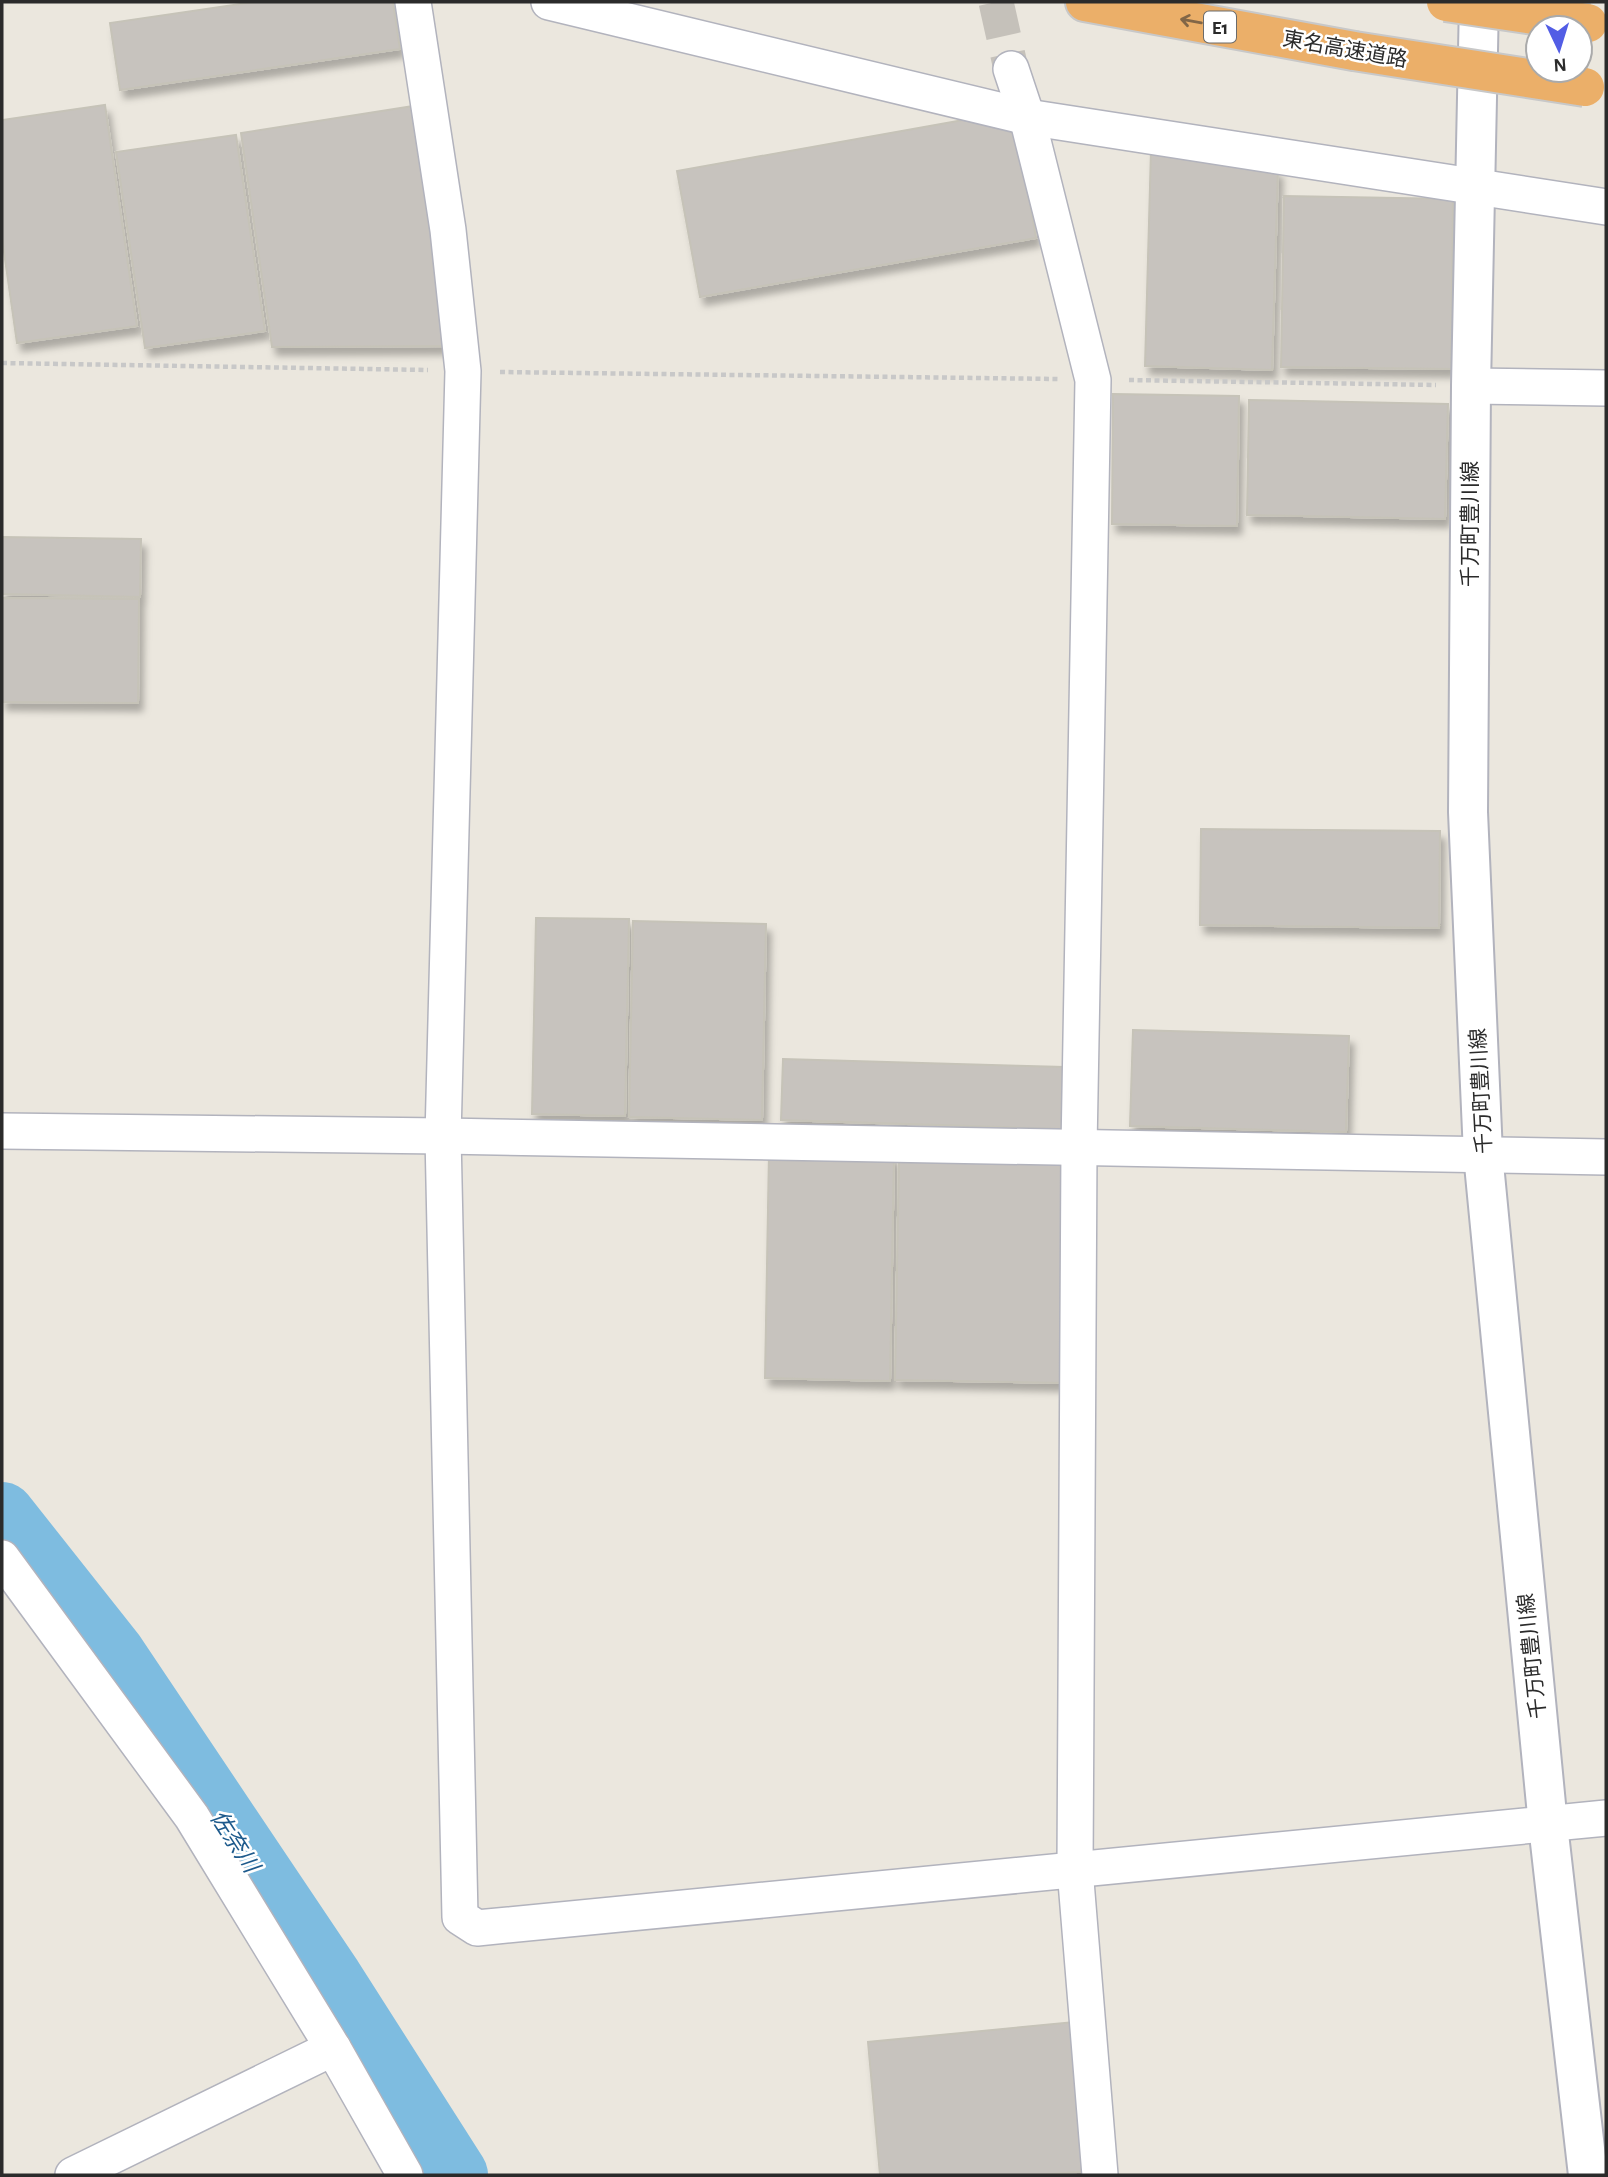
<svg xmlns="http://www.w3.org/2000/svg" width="1608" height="2177" viewBox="0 0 1608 2177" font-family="'Alegreya Sans','Noto Sans JP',sans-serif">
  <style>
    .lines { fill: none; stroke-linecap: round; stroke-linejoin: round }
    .river { stroke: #7ebce0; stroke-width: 66 }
    .building { fill: #c7c3be; stroke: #c6c3b8; stroke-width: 2; filter: url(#shadow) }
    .street-tunnel { stroke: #c5c1ba; stroke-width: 35; stroke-dasharray: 35 18; stroke-linecap: butt }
    .street-casing { stroke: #b2b3bd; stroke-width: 38 }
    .secondary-casing { stroke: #b2b3bd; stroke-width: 42 }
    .highway-casing { stroke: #c8c8c8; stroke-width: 42 }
    .path { stroke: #c8c8c8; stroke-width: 4.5; stroke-dasharray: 5 3.5; stroke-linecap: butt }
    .street { stroke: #fff; stroke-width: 35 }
    .secondary { stroke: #fff; stroke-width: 38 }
    .highway { stroke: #ebaf69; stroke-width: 38 }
    .highway-bridge-casing { stroke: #c8c8c8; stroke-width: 42; stroke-linecap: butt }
    .highway-bridge { stroke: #ebaf69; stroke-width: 38 }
    .oneway { stroke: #816647 }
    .labels { text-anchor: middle; stroke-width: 5; stroke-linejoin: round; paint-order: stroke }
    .shield { fill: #fff; stroke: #6b6b6b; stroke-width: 2 }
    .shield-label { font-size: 19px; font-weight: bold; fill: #2b2b2b }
    .street-label { font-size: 21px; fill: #2b2b2b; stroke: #fff }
    .water-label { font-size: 23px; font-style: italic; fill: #1d5a8c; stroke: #fff }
  </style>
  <defs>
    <filter id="shadow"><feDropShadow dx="4.5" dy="8" stdDeviation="3.5" flood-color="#0004"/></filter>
  </defs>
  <rect width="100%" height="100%" fill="#ebe7de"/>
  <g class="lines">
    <polyline class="river" points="2,1515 112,1654 330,1979 455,2175"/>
  </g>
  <g class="building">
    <polygon points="254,2 393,2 400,49 120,90 110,23"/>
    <polygon points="105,105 137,326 17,343 2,238 2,120"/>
    <polygon points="420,105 455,346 272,347 241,133"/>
    <polygon points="1014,111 1036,238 700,297 677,171"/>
    <polygon points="236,135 265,331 145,348 116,152"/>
    <polygon points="1151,150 1278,170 1272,370 1145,366"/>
    <polygon points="1284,196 1453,199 1451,369 1281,367"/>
    <polygon points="1113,394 1239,396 1237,526 1112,524"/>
    <polygon points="1249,400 1448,404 1445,519 1247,515"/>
    <polygon points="2,537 141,539 140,597 2,594"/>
    <polygon points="2,598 139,599 138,703 2,702"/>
    <polygon points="1201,829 1440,831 1439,928 1200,925"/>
    <polygon points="536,918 629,919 625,1116 532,1114"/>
    <polygon points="633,921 766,924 762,1120 629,1117"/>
    <polygon points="1133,1030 1349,1036 1346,1132 1130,1126"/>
    <polygon points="783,1059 1064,1067 1062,1129 781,1120"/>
    <polygon points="769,1152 894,1155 890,1381 765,1378"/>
    <polygon points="899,1161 1066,1164 1062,1383 895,1380"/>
    <polygon points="1074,2022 1088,2171 1041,2175 880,2175 868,2042"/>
  </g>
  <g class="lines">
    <polyline class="street-tunnel" points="996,2 1011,69"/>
    <g class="street-casing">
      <g id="street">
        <polyline points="413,2 448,230 463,371 443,1136 460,1917 477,1928 1606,1818"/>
        <polyline points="549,2 1027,117 1606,207"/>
        <polyline points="1011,69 1027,117 1093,380 1079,1148 1075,1869 1100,2175"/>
        <polyline points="1471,386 1606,388"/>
        <polyline points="2,1131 443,1136 1606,1157"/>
        <polyline points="2,1558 192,1817 333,2048 405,2175"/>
        <polyline points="73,2175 333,2048"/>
      </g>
    </g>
    <g class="secondary-casing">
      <polyline id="secondary" points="1479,2 1471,386 1468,812 1483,1154 1548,1825 1588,2175"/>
    </g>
    <g class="highway-casing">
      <polyline id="highway" points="1085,2 1354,51"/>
    </g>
    <g class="path">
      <polyline points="2,363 428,370"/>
      <polyline points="500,372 1058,379"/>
      <polyline points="1129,380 1436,385"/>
    </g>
    <use href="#street" class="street"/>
    <use href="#secondary" class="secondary"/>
    <use href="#highway" class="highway"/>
    <g class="highway-bridge-casing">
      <g id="highway-bridge">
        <polyline points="1446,2 1588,23"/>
        <polyline points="1354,51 1585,87"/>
      </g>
    </g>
    <use href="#highway-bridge" class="highway-bridge"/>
  </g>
  <defs><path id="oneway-shaft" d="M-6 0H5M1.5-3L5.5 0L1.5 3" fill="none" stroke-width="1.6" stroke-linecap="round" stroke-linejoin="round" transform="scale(1.75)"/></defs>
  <use class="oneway" href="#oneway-shaft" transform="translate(1191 21) rotate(-170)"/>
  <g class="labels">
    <rect class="shield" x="1204" y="11.5" width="32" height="31" rx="5"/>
    <g class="shield-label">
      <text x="1220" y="34">E1</text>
    </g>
    <g class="street-label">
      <text transform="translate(1345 49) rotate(10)" y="7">東名高速道路</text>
      <text transform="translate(1470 524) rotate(-90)" y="7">千万町豊川線</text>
      <text transform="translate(1481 1091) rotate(-93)" y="7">千万町豊川線</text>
      <text transform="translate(1532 1656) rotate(-96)" y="7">千万町豊川線</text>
    </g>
    <g class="water-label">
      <text transform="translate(235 1841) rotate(57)" y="8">佐奈川</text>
    </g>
  </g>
  <rect width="1608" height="2177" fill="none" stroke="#2b2b2b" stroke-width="7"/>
  <g transform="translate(1559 49) rotate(176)"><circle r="33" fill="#ffffff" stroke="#aaaaaa" stroke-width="2"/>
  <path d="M0-5L12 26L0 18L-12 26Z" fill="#525de5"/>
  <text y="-10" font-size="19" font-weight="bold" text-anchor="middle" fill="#2b2b2b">N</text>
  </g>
</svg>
